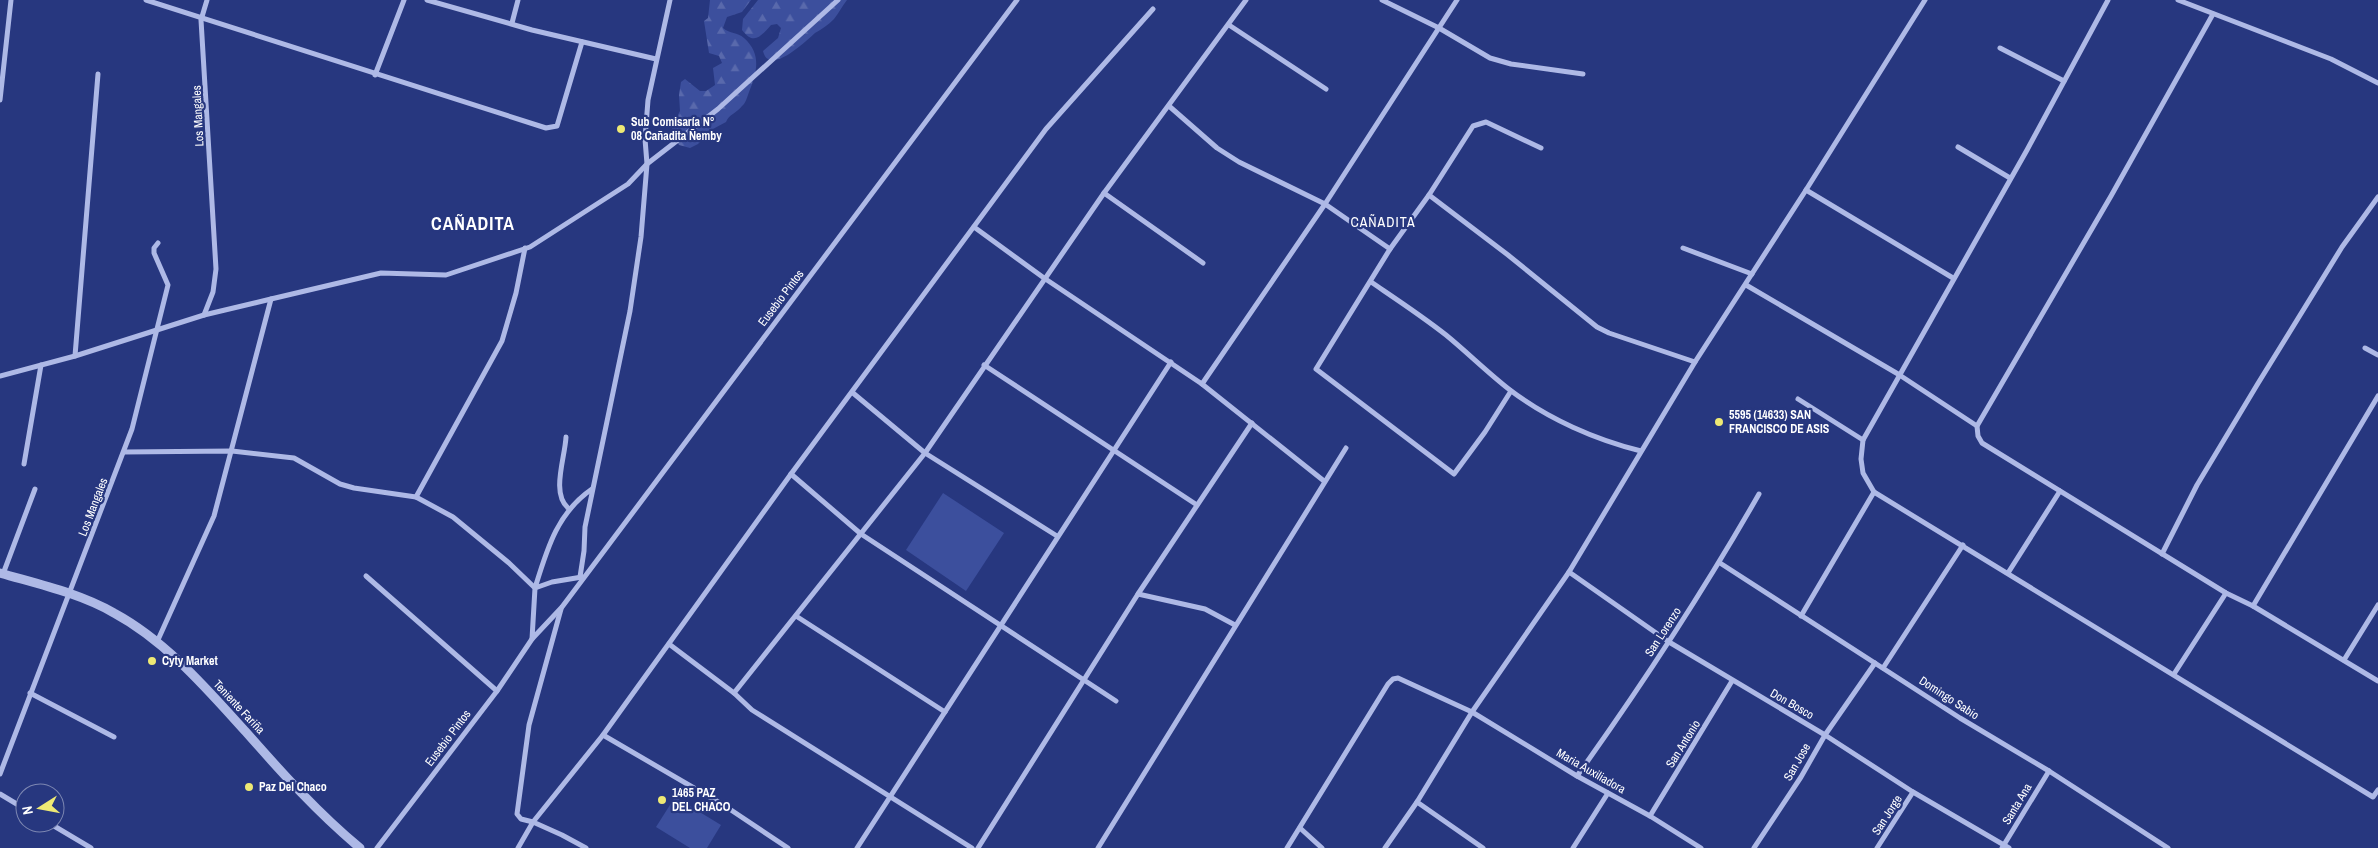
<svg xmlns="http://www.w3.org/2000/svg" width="2378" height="848" viewBox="0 0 2378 848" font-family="'Archivo Narrow',sans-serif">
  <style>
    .forest { fill: url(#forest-firs) }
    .garden { fill: #3c4f9d }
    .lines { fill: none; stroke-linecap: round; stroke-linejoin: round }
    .minor { stroke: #aeb9e6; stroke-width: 5 }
    .tertiary { stroke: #aeb9e6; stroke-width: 9 }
    .poi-dot { fill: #eee974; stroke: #27377f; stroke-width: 2 }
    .labels { text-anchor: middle; stroke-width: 4.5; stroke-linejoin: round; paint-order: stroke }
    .street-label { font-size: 12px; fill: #fff; stroke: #27377f }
    .poi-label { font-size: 12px; font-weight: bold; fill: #fff; stroke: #27377f; text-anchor: start }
    .neighbourhood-label { font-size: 14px; letter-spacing: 1px; fill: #fff; stroke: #27377f }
    .district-label { font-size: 18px; font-weight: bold; letter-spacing: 1px; fill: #fff; stroke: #27377f }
  </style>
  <defs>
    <pattern id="forest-firs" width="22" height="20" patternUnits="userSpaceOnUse" patternTransform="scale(1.25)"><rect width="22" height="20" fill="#3c4f9d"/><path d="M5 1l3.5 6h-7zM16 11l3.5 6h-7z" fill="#5969ac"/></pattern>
  </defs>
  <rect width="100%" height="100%" fill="#27377f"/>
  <g class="forest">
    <path d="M710,0h41l-9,12 -15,5 -4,11c7,6 14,4 21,10 18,16 13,35 5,54 -2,5 -3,11 -7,14 -5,7 -13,8 -16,16l-15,8 -13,14 -8,4 -11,-3 -7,-13v-5l8,-16 -1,-16 2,-13 4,-3 15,12h6l9,-6 -2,-17 9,-5 -3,-7 -10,-3 -5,-32 4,-3z"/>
    <path d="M758,0h89c-5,6 -8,13 -13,19 -6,6 -12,10 -19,14 -9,8 -46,44 -52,18l15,-13 3,-10 -4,-4 -6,1c-10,11 -17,21 -29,5l1,-11z"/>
  </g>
  <g class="garden">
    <polygon points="943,493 1004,533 966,591 906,550"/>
    <polygon points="675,797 721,825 707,848 690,848 656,827"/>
  </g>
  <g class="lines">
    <g class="minor">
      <polyline points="146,0 546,128 557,126 582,42"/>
      <polyline points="427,0 532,30 656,59"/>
      <polyline points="1382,0 1439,28 1490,58 1511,64 1583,74"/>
      <polyline points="2108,0 2027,150 1863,440 1861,459 1863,473 1874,492 2373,797 2378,790"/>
      <polyline points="2178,0 2331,59 2378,83"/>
      <polyline points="2213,14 2111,196 1977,426 1978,436 1982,443 2226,593 2253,606 2378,681"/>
      <polyline points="512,23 518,0"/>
      <polyline points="1229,25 1326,89"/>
      <polyline points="2000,48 2064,81"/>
      <polyline points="375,75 404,0"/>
      <polyline points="0,100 11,0"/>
      <polyline points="1169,106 1217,148 1239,162 1325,204 1390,249"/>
      <polyline points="1958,147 2010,178"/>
      <polyline points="1806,190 1953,278"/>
      <polyline points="1104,193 1203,263"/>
      <polyline points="1429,195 1508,255 1597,327 1609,333 1695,362"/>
      <polyline points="974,227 1044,278 1202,384 1324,481"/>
      <polyline points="1683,248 1752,274"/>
      <path d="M1371,282c25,17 51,34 75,53 22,18 42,38 64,55 38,29 86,50 131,61"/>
      <polyline points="1746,285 1898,374 1977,426"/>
      <polyline points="204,315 213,292 216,269 201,20 207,0"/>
      <polyline points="2365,348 2378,355"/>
      <polyline points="75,356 98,74"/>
      <polyline points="984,365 1197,505"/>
      <polyline points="0,376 75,356 204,315 271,299 381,273 446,275 530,247 628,184 647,164 718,109 838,0"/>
      <polyline points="1202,384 1325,204 1457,0"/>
      <polyline points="1511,391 1485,432 1454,474 1316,369 1390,249 1429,195 1473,126 1486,122 1541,148"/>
      <polyline points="853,393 925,453 1057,536"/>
      <polyline points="1798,399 1863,440"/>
      <path d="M566,437c-1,21 -15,56 2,71"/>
      <polyline points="124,452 232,451 294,458 340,484 354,488 416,497 453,517 509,563 535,588 532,639 562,607 1017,0"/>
      <polyline points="24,464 41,365"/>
      <polyline points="791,474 861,534 1116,701"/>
      <polyline points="416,497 502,341 516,293 525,248"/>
      <polyline points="2162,554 2197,485 2257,385 2342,247 2378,197"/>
      <polyline points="1720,563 1960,718 2049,771 2168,848"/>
      <polyline points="1569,572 1669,642 1825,735 1913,792 2009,848"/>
      <polyline points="2008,573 2060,491"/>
      <polyline points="3,574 35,489"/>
      <polyline points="366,576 497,691"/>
      <polyline points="580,577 584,551 585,527 630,311 641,237 647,164 645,139 648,100 670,0"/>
      <path d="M582,577l-30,5 -17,6c12,-39 22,-75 57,-99"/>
      <polyline points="1138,594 1205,609 1235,625"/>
      <polyline points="2253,606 2378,396"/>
      <polyline points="796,616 945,712"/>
      <polyline points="1801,616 1874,492"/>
      <polyline points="157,642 214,516 271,299"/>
      <polyline points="669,644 734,693 752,710 972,848"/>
      <polyline points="2344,660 2378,605"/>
      <polyline points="1883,668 1963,545"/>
      <polyline points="2174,674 2226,593"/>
      <polyline points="30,693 114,737"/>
      <polyline points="734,693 925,453 1104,193 1246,0"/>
      <polyline points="603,735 725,806 788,848"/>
      <polyline points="0,774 132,429 168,285 154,253 154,248 158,243"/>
      <path d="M1577,776c65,-91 126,-184 182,-282"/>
      <polyline points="0,794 25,809"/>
      <polyline points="1650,816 1732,681"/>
      <polyline points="49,823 91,848"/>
      <polyline points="1300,828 1322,848"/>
      <polyline points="377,848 497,691 532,639"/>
      <polyline points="518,848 533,822 521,819 517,814 529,725 561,609"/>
      <polyline points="586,848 562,835 533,822 603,735 791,474 1046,129 1153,9"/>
      <polyline points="857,848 1171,362"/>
      <polyline points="978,848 1138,594 1252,423"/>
      <polyline points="1098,848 1346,448"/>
      <polyline points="1287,848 1388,684 1393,679 1398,678 1472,712 1577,776 1650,816 1701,848"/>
      <polyline points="1385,848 1417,802"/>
      <polyline points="1483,848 1417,802 1472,712 1569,572 1695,362 1806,190 1925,0"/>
      <polyline points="1573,848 1608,793"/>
      <polyline points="1754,848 1801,777 1825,735 1875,663"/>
      <polyline points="1877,848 1913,792"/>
      <polyline points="2002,848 2049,771"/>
    </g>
    <path class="tertiary" d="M0,573c38,11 79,20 114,40 52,28 93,76 132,119 36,41 72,81 114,116"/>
  </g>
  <g class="poi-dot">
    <circle cx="621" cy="129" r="5"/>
    <circle cx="1719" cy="422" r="5"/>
    <circle cx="152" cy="661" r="5"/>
    <circle cx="249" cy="787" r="5"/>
    <circle cx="662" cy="800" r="5"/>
  </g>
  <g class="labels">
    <g class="street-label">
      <text transform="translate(198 116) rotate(-93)" y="4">Los Mangales</text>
      <text transform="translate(781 298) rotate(-53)" y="4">Eusebio Pintos</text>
      <text transform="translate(93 507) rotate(-69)" y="4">Los Mangales</text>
      <text transform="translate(1663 632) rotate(-57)" y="4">San Lorenzo</text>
      <text transform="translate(1949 698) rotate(33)" y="4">Domingo Sabio</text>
      <text transform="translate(1792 704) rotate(30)" y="4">Don Bosco</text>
      <text transform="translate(239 707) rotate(47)" y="4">Teniente Fariña</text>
      <text transform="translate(448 738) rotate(-53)" y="4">Eusebio Pintos</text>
      <text transform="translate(1683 744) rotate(-58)" y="4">San Antonio</text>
      <text transform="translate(1797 762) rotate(-60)" y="4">San Jose</text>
      <text transform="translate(1591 771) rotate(30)" y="4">Maria Auxiliadora</text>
      <text transform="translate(2017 804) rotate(-59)" y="4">Santa Ana</text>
      <text transform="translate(1887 815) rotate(-57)" y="4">San Jorge</text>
    </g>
    <g class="poi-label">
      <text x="631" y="126">Sub Comisaría N°<tspan x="631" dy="14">08 Cañadita Ñemby</tspan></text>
      <text x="1729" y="419">5595 (14633) SAN<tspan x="1729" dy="14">FRANCISCO DE ASIS</tspan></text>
      <text x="162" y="665">Cyty Market</text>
      <text x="259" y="791">Paz Del Chaco</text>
      <text x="672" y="797">1465 PAZ<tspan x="672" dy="14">DEL CHACO</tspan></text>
    </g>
    <g class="neighbourhood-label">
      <text x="1383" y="227">CAÑADITA</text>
    </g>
    <g class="district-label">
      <text x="473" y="230">CAÑADITA</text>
    </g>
  </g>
  <g transform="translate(40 808) rotate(259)"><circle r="24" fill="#27377f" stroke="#7d87b2"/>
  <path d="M0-4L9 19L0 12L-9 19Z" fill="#eee974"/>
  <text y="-8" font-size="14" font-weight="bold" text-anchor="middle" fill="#ffffff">N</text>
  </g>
</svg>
